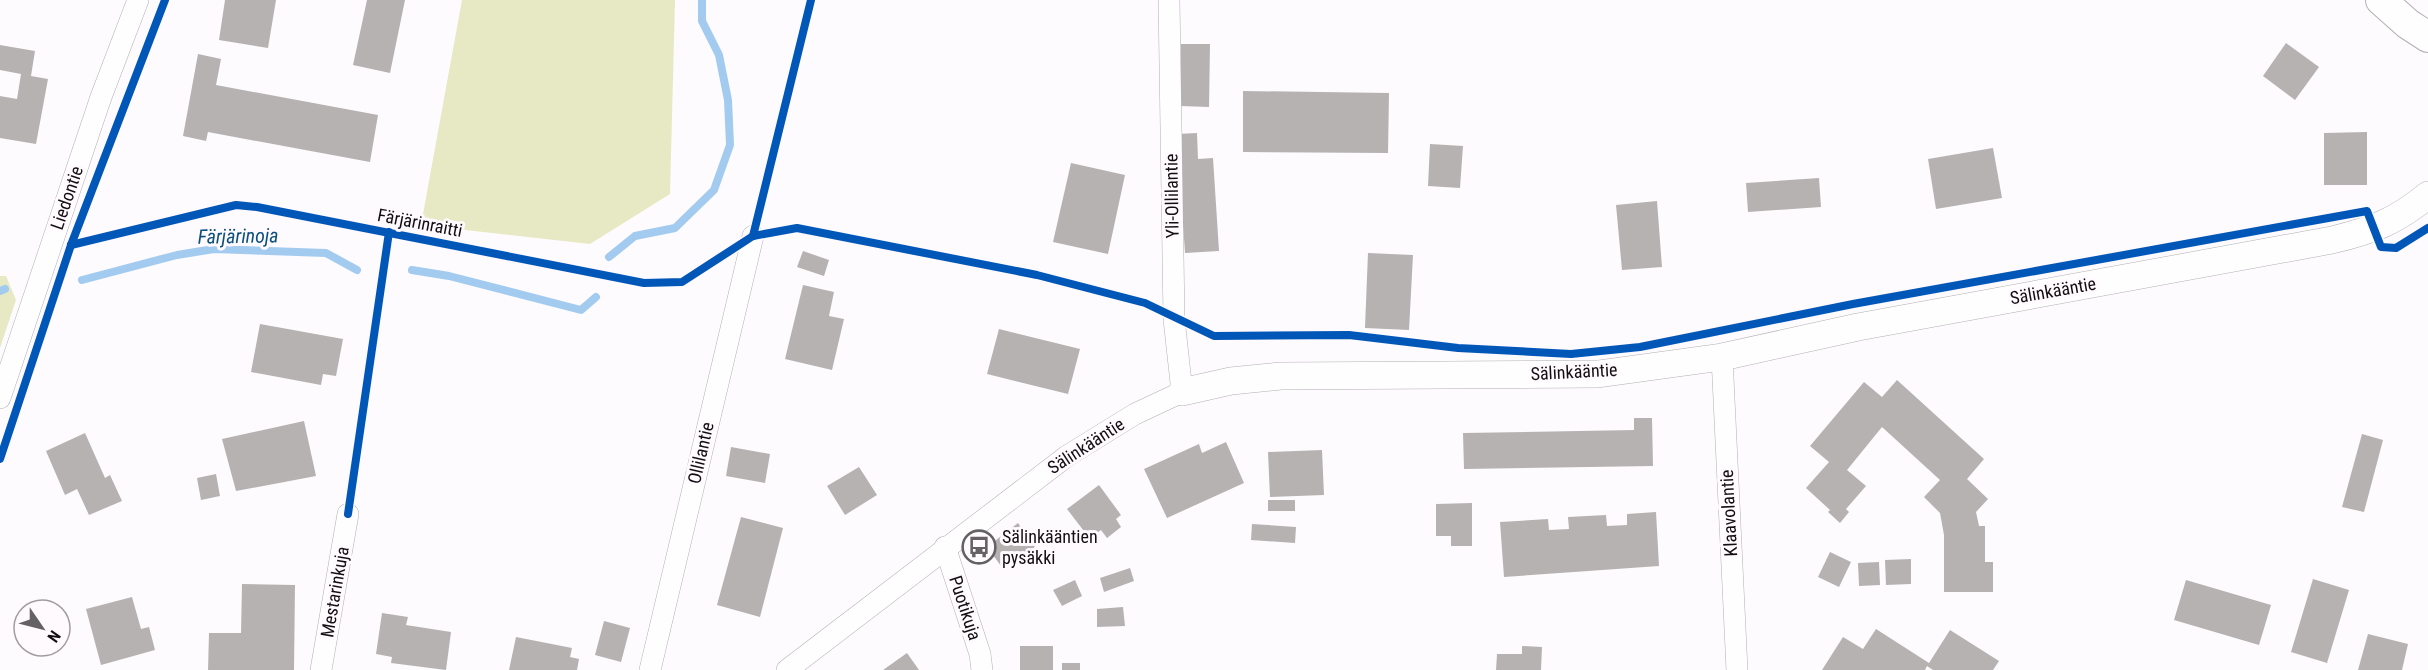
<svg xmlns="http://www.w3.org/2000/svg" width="2428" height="670" viewBox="0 0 2428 670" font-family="'Roboto Condensed',sans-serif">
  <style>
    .green { fill: #e6e9c3 }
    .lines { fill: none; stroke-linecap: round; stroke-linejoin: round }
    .stream { stroke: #a3cbef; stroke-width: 8 }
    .building { fill: #b6b2b2 }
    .minor-casing { stroke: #b2b0b2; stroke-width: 22 }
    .tertiary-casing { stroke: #b2b0b2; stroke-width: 28 }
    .secondary-casing { stroke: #b2b0b2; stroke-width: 32 }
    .minor { stroke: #fffeff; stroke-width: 21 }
    .tertiary { stroke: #fffeff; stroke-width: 27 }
    .secondary { stroke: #fffeff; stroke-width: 30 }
    .cycleway-casing { stroke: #fefafe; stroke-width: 11 }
    .cycleway { stroke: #0057b8; stroke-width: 8 }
    .labels { text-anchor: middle; stroke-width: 6; stroke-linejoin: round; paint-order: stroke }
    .street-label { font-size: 18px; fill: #120f12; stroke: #fefafe }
    .poi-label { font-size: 18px; fill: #120f12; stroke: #fefafe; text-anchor: start }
    .water-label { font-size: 20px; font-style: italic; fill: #0c517e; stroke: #fefafe }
  </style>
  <rect width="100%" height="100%" fill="#fdfbfd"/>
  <g class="green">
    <polygon points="462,0 675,0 670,194 590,244 421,225"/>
    <polygon points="0,276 6,276 16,300 0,348"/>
  </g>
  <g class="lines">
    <g class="stream">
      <polyline points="609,257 635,236 675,228 714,190 730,145 728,100 719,55 702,21 702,0"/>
      <polyline points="412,270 449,276 581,310 596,297"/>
      <polyline points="82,280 177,255 214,249 326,253 357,270"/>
      <polyline points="0,291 5,289"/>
    </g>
  </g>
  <g class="building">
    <polygon points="225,0 276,0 268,48 219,40"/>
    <polygon points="367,0 405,0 390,73 353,65"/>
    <polygon points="2286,43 2319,67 2295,100 2263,76"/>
    <polygon points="1181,44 1210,44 1209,107 1180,106"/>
    <polygon points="0,45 35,51 31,76 48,79 36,144 0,138 0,96 17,99 21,74 0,70"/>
    <polygon points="198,54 221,59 216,85 378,115 370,162 208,132 206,141 183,136"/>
    <polygon points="1243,91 1389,93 1388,153 1243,152"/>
    <polygon points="2367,132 2367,185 2324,185 2324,133"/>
    <polygon points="1197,133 1198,159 1213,158 1219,251 1185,253 1177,134"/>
    <polygon points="1430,144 1463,146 1460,188 1428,186"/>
    <polygon points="1993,148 2002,198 1936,209 1928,159"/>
    <polygon points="1071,163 1125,175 1108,254 1053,242"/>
    <polygon points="1819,178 1821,207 1748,212 1746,183"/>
    <polygon points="1657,201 1662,267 1622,270 1616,205"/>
    <polygon points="803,251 829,260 824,276 797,267"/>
    <polygon points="1368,253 1413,255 1409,330 1365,328"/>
    <polygon points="803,285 834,292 829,316 844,319 832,370 785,359"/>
    <polygon points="260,324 343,339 336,376 323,374 321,385 251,372"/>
    <polygon points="999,329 1080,349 1068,394 987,374"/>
    <polygon points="1897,380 1984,459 1967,479 1988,499 1976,512 1979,526 1985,526 1985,562 1993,562 1993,592 1944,592 1944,535 1940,513 1924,497 1940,480 1882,427 1847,470 1866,486 1846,509 1849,512 1840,523 1828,512 1830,510 1806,488 1829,462 1810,446 1864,382 1882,397"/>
    <polygon points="1634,418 1652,418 1653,466 1464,469 1463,433 1634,430"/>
    <polygon points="304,421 316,476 236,491 222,439"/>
    <polygon points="85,433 105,478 110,475 122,501 89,515 77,489 65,495 46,451"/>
    <polygon points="2362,434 2383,440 2364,512 2342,507"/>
    <polygon points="1226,442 1244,483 1167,518 1144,469 1199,444 1202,453"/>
    <polygon points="731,447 770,454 765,483 726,476"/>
    <polygon points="1322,450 1324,495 1270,497 1268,452"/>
    <polygon points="859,467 877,495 845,515 827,486"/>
    <polygon points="216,474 220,496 201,500 197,478"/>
    <polygon points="1099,485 1121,515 1116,519 1121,527 1107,538 1101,530 1090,539 1067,509"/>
    <rect x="1268" y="500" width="27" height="11"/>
    <polygon points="1472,503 1472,546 1451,546 1451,536 1436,536 1436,504"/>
    <polygon points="1656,512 1659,566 1504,577 1500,522 1548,519 1549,530 1569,529 1568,517 1606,515 1607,526 1627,525 1627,514"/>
    <polygon points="741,517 783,528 760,617 717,605"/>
    <polygon points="1018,523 1035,547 1004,570 987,547"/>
    <polygon points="1252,524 1296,527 1295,543 1251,540"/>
    <polygon points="1830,552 1851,562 1839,587 1818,577"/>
    <polygon points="1911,559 1911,584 1886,585 1885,560"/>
    <polygon points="1879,562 1880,585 1859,586 1858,563"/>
    <polygon points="1130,568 1134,581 1104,592 1100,578"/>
    <polygon points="2313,579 2349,590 2327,663 2291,652"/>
    <polygon points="1075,580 1082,596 1062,606 1053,590"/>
    <polygon points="2186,580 2271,605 2259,645 2174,620"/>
    <polygon points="242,584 295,585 294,670 208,670 209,633 241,633"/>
    <polygon points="132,597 141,629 149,627 155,650 101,665 86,609"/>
    <polygon points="1123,607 1125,626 1097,627 1097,609"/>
    <polygon points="382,613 408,617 406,625 451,632 446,670 391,663 392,657 376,654"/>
    <polygon points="604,621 630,628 621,662 595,655"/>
    <polygon points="1876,629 1929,663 1950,630 1999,661 1993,670 1933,670 1927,666 1925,670 1822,670 1843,637 1863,649"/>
    <polygon points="2368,634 2408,644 2402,670 2358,670"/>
    <polygon points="516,637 572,648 570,657 579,659 577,670 509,670"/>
    <rect x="1020" y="646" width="33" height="24"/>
    <polygon points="1522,646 1542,647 1541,670 1496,670 1497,654 1522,654"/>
    <polygon points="907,653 919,670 883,670"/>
    <rect x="1062" y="663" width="18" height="7"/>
  </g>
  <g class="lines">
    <g class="minor-casing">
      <g id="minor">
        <polyline points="1722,357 1737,670"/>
        <polyline points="0,398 101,97 138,0"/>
        <polyline points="945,547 980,654 982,670"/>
        <polyline points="321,670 348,514"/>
        <polyline points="650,670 753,236"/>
        <polyline points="787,670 1067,456 1135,414 1182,392 1174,319 1169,0"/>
      </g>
    </g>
    <g class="tertiary-casing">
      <path id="tertiary" d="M1182,392l49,-11 50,-5 317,-2 124,-17 136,-30 474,-87c41,-10 63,-18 96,-45"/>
    </g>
    <g class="secondary-casing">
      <polyline id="secondary" points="2381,0 2408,24 2428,37"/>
    </g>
    <use href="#minor" class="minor"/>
    <use href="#tertiary" class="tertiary"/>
    <use href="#secondary" class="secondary"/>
    <g class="cycleway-casing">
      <g id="cycleway">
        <polyline points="753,236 811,0"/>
        <polyline points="71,245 236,205 257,207 644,283 682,282 753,236 797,228 1037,275 1145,303 1214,336 1349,335 1458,348 1571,354 1640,347 1853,304 2367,211 2381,247 2396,248 2428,228"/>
        <polyline points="0,459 71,245 165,0"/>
        <polyline points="348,514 389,232"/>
      </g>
    </g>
    <use href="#cycleway" class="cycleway"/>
  </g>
  <defs>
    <g id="bus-ring" transform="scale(1.725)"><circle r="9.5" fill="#fefafe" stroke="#646264" stroke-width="1.5"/><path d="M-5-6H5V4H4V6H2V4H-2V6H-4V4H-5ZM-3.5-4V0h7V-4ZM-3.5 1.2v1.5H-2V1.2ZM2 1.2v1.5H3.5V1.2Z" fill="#646264"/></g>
  </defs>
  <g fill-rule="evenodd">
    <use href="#bus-ring" x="979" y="547"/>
  </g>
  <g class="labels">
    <g class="street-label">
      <text transform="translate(1172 196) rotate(-91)" y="6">Yli-Ollilantie</text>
      <text transform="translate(67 198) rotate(-71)" y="6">Liedontie</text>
      <text transform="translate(420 223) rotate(11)" y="6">Färjärinraitti</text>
      <text transform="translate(2053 291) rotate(-10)" y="6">Sälinkääntie</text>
      <text transform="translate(1574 372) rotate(-3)" y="6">Sälinkääntie</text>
      <text transform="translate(1086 446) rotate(-33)" y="6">Sälinkääntie</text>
      <text transform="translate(701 453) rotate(-77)" y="6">Ollilantie</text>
      <text transform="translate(1729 513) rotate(-93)" y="6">Klaavolantie</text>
      <text transform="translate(335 592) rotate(-80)" y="6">Mestarinkuja</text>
      <text transform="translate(965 608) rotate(72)" y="6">Puotikuja</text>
    </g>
    <g class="poi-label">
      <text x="1002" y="543">Sälinkääntien<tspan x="1002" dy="21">pysäkki</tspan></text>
    </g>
    <g class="water-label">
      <text transform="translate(238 236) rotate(-1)" y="7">Färjärinoja</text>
    </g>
  </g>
  <g transform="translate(42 628) rotate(125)"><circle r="28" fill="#fefafe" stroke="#a09ca0" stroke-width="1.5"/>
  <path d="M0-4.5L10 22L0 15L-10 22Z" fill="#646264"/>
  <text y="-9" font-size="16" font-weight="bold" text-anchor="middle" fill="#120f12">N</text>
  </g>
</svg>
